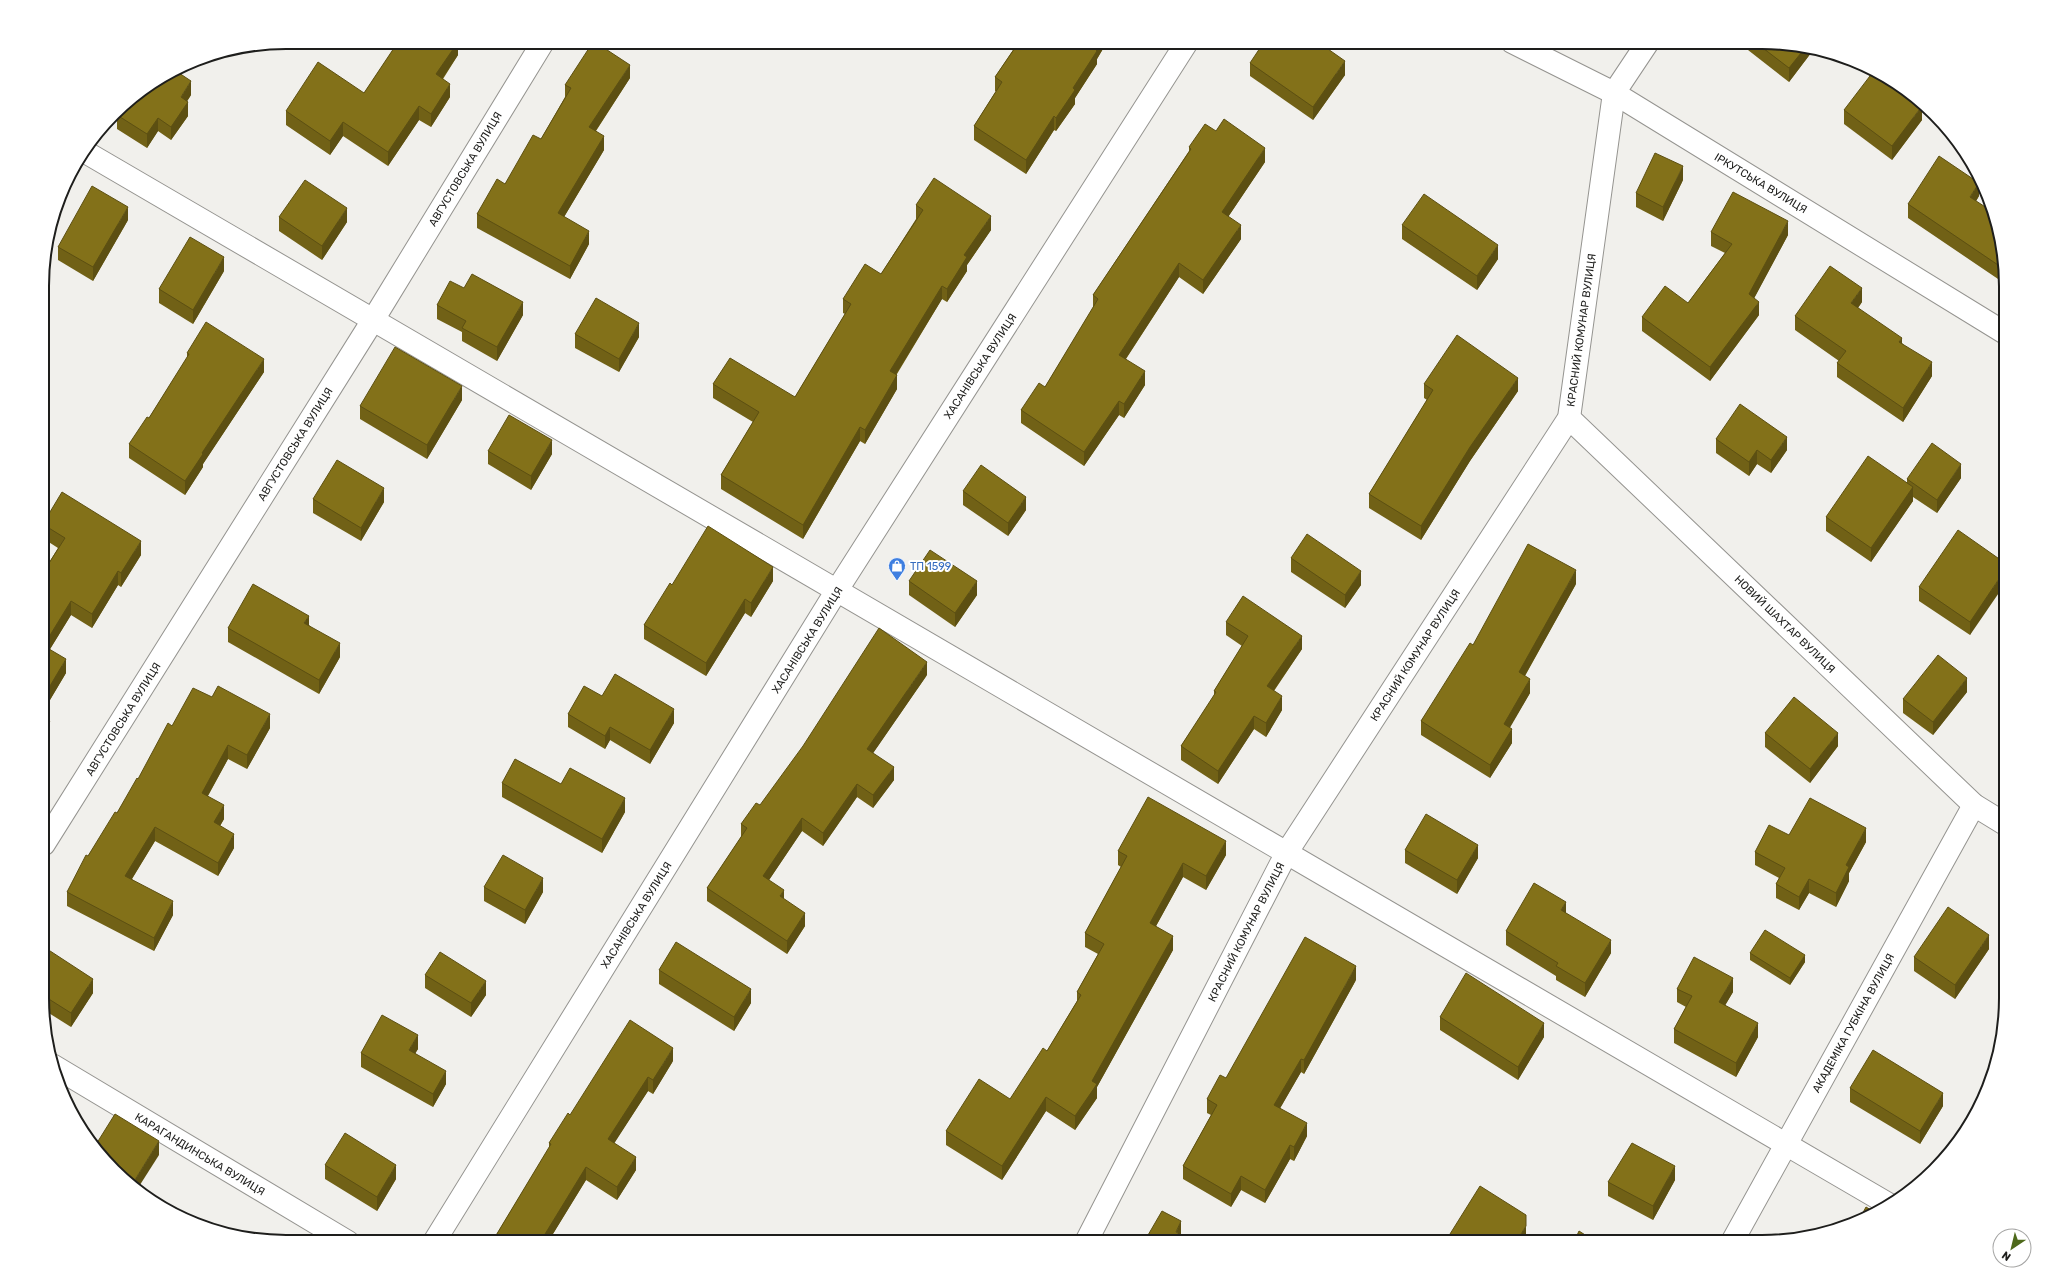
<svg xmlns="http://www.w3.org/2000/svg" width="2048" height="1284" viewBox="0 0 2048 1284" font-family="Rubik,sans-serif">
  <style>
    .lines { fill: none; stroke-linecap: round; stroke-linejoin: round }
    .street-casing { stroke: #959490; stroke-width: 24 }
    .street { stroke: #fff; stroke-width: 22 }
    .wall { fill: #716116 }
    .shaded-wall { fill: #5c4f12 }
    .building { fill: #837119; stroke: #5c4f12 }
    .labels { text-anchor: middle; stroke-width: 4; stroke-linejoin: round; paint-order: stroke }
    .street-label { font-size: 11px; fill: #1e1e1c; stroke: #fff }
    .shop-label { font-size: 11px; fill: #366cbe; stroke: #fff; text-anchor: start }
    .rim { fill: none; stroke: #1e1e1c; stroke-width: 2 }
  </style>
  <rect width="100%" height="100%" fill="#f1f0ec"/>
  <g class="lines">
    <g class="street-casing">
      <g id="street">
        <polyline points="1512,42 1614,93 2005,333"/>
        <polyline points="87,153 1890,1205"/>
        <polyline points="1569,418 1974,805 2005,824"/>
        <polyline points="44,844 373,320 543,42"/>
        <polyline points="52,1065 348,1242"/>
        <polyline points="434,1242 837,590 1187,42"/>
        <polyline points="1086,1242 1287,852 1569,418 1614,93 1648,42"/>
        <polyline points="1732,1242 1974,805"/>
      </g>
    </g>
    <use href="#street" class="street"/>
  </g>
  <g class="wall">
    <polygon points="393,42 458,42 458,55 443,79 450,97 431,127 419,120 388,166 343,136 330,155 286,125 286,111 364,93 393,50"/>
    <polygon points="1008,42 1107,42 1097,59 1097,64 1075,98 1075,104 1056,131 1054,130 1026,174 974,140 974,126 996,91 995,91 995,77 1015,47 1008,43"/>
    <polygon points="1739,42 1762,42 1814,49 1789,82 1739,43"/>
    <polygon points="1250,63 1345,75 1313,120 1250,76"/>
    <polygon points="630,78 596,131 604,150 564,217 589,244 570,279 477,228 477,214 505,184 541,139 565,97 565,85"/>
    <polygon points="191,95 187,101 188,116 171,140 158,131 147,148 117,129 117,115"/>
    <polygon points="1844,110 1922,120 1892,160 1844,124"/>
    <polygon points="1216,131 1265,162 1228,217 1241,239 1203,294 1179,277 1126,359 1145,385 1124,418 1119,415 1084,466 1021,423 1021,410 1045,387 1093,308 1093,295 1189,151 1189,147"/>
    <polygon points="1683,180 1663,221 1636,207 1636,193"/>
    <polygon points="1979,196 1976,201 2005,270 2001,281 1908,218 1908,204"/>
    <polygon points="916,205 991,230 967,265 967,271 947,302 942,299 897,374 897,389 865,444 860,441 803,539 721,489 721,475 753,422 713,398 713,384 795,397 845,314 843,313 843,299 881,274 916,219"/>
    <polygon points="279,217 347,222 322,260 279,231"/>
    <polygon points="128,220 93,281 58,260 58,247"/>
    <polygon points="1402,225 1498,259 1477,290 1402,239"/>
    <polygon points="1711,232 1788,235 1754,298 1759,315 1710,381 1642,331 1642,317 1688,303 1725,253 1711,246"/>
    <polygon points="224,271 193,324 159,303 159,289"/>
    <polygon points="464,288 523,315 497,361 462,341 462,332 437,319 437,305"/>
    <polygon points="1862,302 1858,308 1902,343 1932,376 1903,422 1837,377 1837,363 1839,361 1795,330 1795,316"/>
    <polygon points="575,334 639,337 619,372 575,348"/>
    <polygon points="187,353 264,372 203,464 203,467 185,495 129,458 129,444 149,418 187,358"/>
    <polygon points="1424,384 1518,391 1470,461 1421,540 1369,508 1369,494 1427,400 1424,398"/>
    <polygon points="462,400 427,459 360,419 360,406"/>
    <polygon points="1716,439 1787,450 1771,473 1757,464 1749,476 1716,453"/>
    <polygon points="488,451 552,454 531,490 488,464"/>
    <polygon points="1961,478 1937,513 1913,497 1913,501 1871,562 1826,531 1826,517 1907,483 1907,479"/>
    <polygon points="963,491 1026,510 1008,536 963,505"/>
    <polygon points="313,499 384,502 361,541 313,513"/>
    <polygon points="44,522 141,555 121,587 118,585 92,628 71,615 50,649 66,673 44,710 44,571 58,548 44,539"/>
    <polygon points="1291,558 1361,585 1345,608 1291,572"/>
    <polygon points="2005,563 1970,635 1919,601 1919,587"/>
    <polygon points="773,581 751,617 745,613 706,676 644,639 644,625 672,585"/>
    <polygon points="909,581 977,595 955,627 909,595"/>
    <polygon points="1576,584 1525,676 1530,693 1509,728 1512,743 1490,778 1421,735 1421,721 1473,645"/>
    <polygon points="1226,622 1302,649 1274,691 1282,710 1266,737 1254,729 1218,784 1181,760 1181,746 1214,696 1214,691 1242,646 1226,635"/>
    <polygon points="309,625 340,657 319,694 228,642 228,628"/>
    <polygon points="927,675 873,753 894,780 873,808 857,797 823,846 802,831 769,880 805,926 787,954 707,901 707,888 741,837 741,824 760,805"/>
    <polygon points="1967,692 1933,735 1903,713 1903,699"/>
    <polygon points="602,696 674,723 650,764 610,740 605,749 568,727 568,714"/>
    <polygon points="172,726 270,728 247,769 228,759 208,796 224,819 220,826 234,848 218,876 155,841 132,879 173,915 154,951 67,906 67,892 88,856 117,813"/>
    <polygon points="1765,733 1838,746 1810,783 1765,747"/>
    <polygon points="502,783 561,784 625,812 602,853 502,797"/>
    <polygon points="1789,835 1866,842 1849,873 1849,881 1836,907 1809,893 1799,910 1776,898 1776,884 1779,878 1755,865 1755,852"/>
    <polygon points="1405,850 1478,858 1457,894 1405,863"/>
    <polygon points="1118,851 1226,855 1206,890 1183,877 1156,926 1173,950 1097,1087 1097,1098 1075,1130 1046,1111 1002,1180 946,1145 946,1131 1010,1099 1047,1051 1077,1001 1077,992 1098,954 1085,947 1085,933 1121,867 1118,865"/>
    <polygon points="484,887 543,892 525,924 484,901"/>
    <polygon points="1566,913 1611,953 1585,997 1556,980 1556,976 1506,945 1506,931"/>
    <polygon points="44,947 93,993 71,1027 44,1010"/>
    <polygon points="1989,949 1955,999 1914,971 1914,957"/>
    <polygon points="1750,953 1805,962 1790,985 1750,960"/>
    <polygon points="659,970 751,1003 734,1031 659,984"/>
    <polygon points="425,975 486,995 471,1017 425,988"/>
    <polygon points="1356,980 1304,1074 1301,1072 1280,1108 1307,1136 1294,1161 1290,1159 1265,1203 1241,1190 1231,1207 1183,1179 1183,1166 1211,1115 1207,1113 1207,1099 1226,1078"/>
    <polygon points="1677,989 1733,992 1725,1005 1758,1037 1736,1077 1674,1043 1674,1029 1686,1007 1677,1002"/>
    <polygon points="1440,1017 1544,1037 1518,1080 1440,1030"/>
    <polygon points="418,1049 415,1053 446,1084 433,1107 361,1067 361,1053"/>
    <polygon points="673,1061 653,1094 648,1091 614,1143 636,1170 617,1200 586,1180 548,1242 492,1242 549,1148 549,1143 570,1115"/>
    <polygon points="1850,1088 1943,1106 1920,1144 1850,1102"/>
    <polygon points="325,1165 396,1179 377,1211 325,1179"/>
    <polygon points="1675,1180 1653,1220 1608,1196 1608,1182"/>
  </g>
  <g class="shaded-wall">
    <polygon points="458,42 458,55 436,88 436,74"/>
    <polygon points="1099,42 1107,42 1097,59 1097,64 1075,98 1075,104 1056,131 1056,118"/>
    <polygon points="1805,48 1814,49 1789,82 1789,68"/>
    <polygon points="1345,61 1345,75 1313,120 1313,107"/>
    <polygon points="630,65 630,78 589,141 589,127"/>
    <polygon points="191,81 191,95 181,111 181,97"/>
    <polygon points="450,84 450,97 431,127 431,114"/>
    <polygon points="188,102 188,116 171,140 171,127"/>
    <polygon points="419,106 419,120 388,166 388,152"/>
    <polygon points="1922,106 1922,120 1892,160 1892,146"/>
    <polygon points="1054,116 1054,130 1026,174 1026,160"/>
    <polygon points="158,118 158,131 147,148 147,134"/>
    <polygon points="343,122 343,136 330,155 330,141"/>
    <polygon points="604,136 604,150 558,227 558,213"/>
    <polygon points="1265,148 1265,162 1222,226 1222,212"/>
    <polygon points="1683,166 1683,180 1663,221 1663,207"/>
    <polygon points="1979,183 1979,196 1970,211 1970,197"/>
    <polygon points="128,207 128,220 93,281 93,267"/>
    <polygon points="347,208 347,222 322,260 322,246"/>
    <polygon points="991,216 991,230 967,265 967,271 947,302 947,289 964,255"/>
    <polygon points="1788,221 1788,235 1749,308 1749,294"/>
    <polygon points="1241,225 1241,239 1203,294 1203,280"/>
    <polygon points="589,231 589,244 570,279 570,266"/>
    <polygon points="1498,245 1498,259 1477,290 1477,276"/>
    <polygon points="224,257 224,271 193,324 193,310"/>
    <polygon points="2004,262 2005,274 2001,281 2001,267"/>
    <polygon points="1179,263 1179,277 1119,369 1119,355"/>
    <polygon points="942,286 942,299 890,384 890,371"/>
    <polygon points="1862,288 1862,302 1851,317 1851,303"/>
    <polygon points="523,302 523,315 497,361 497,347"/>
    <polygon points="1759,302 1759,315 1710,381 1710,367"/>
    <polygon points="639,323 639,337 619,372 619,359"/>
    <polygon points="1902,338 1902,352 1899,342"/>
    <polygon points="264,359 264,372 203,464 203,467 185,495 185,481 202,453"/>
    <polygon points="1932,362 1932,376 1903,422 1903,408"/>
    <polygon points="1145,371 1145,385 1124,418 1124,404"/>
    <polygon points="897,375 897,389 865,444 865,430"/>
    <polygon points="1518,378 1518,391 1470,461 1421,540 1421,526 1470,447"/>
    <polygon points="462,386 462,400 427,459 427,445"/>
    <polygon points="1119,401 1119,415 1084,466 1084,452"/>
    <polygon points="860,427 860,441 803,539 803,525"/>
    <polygon points="1787,437 1787,450 1771,473 1771,460"/>
    <polygon points="552,440 552,454 531,490 531,476"/>
    <polygon points="1757,450 1757,464 1749,476 1749,462"/>
    <polygon points="1961,464 1961,478 1937,513 1937,500"/>
    <polygon points="1913,487 1913,501 1871,562 1871,548"/>
    <polygon points="384,488 384,502 361,541 361,528"/>
    <polygon points="1026,497 1026,510 1008,536 1008,523"/>
    <polygon points="141,541 141,555 121,587 121,573"/>
    <polygon points="773,567 773,581 751,617 751,603"/>
    <polygon points="1576,570 1576,584 1519,686 1519,672"/>
    <polygon points="2005,570 2005,584 1970,635 1970,622"/>
    <polygon points="118,571 118,585 92,628 92,614"/>
    <polygon points="1361,571 1361,585 1345,608 1345,595"/>
    <polygon points="977,581 977,595 955,627 955,613"/>
    <polygon points="745,599 745,613 706,676 706,663"/>
    <polygon points="71,601 71,615 44,659 44,645"/>
    <polygon points="309,616 309,629 304,623"/>
    <polygon points="1302,636 1302,649 1267,700 1267,686"/>
    <polygon points="340,643 340,657 319,694 319,680"/>
    <polygon points="66,659 66,673 44,710 44,696"/>
    <polygon points="927,662 927,675 867,762 867,749"/>
    <polygon points="1967,678 1967,692 1933,735 1933,722"/>
    <polygon points="1530,679 1530,693 1504,738 1504,724"/>
    <polygon points="1282,696 1282,710 1266,737 1266,723"/>
    <polygon points="674,709 674,723 650,764 650,750"/>
    <polygon points="270,714 270,728 247,769 247,755"/>
    <polygon points="1254,716 1254,729 1218,784 1218,771"/>
    <polygon points="50,721 50,734 44,743 44,729"/>
    <polygon points="610,727 610,740 605,749 605,736"/>
    <polygon points="1512,729 1512,743 1490,778 1490,765"/>
    <polygon points="1838,733 1838,746 1810,783 1810,769"/>
    <polygon points="228,745 228,759 202,806 202,793"/>
    <polygon points="894,767 894,780 873,808 873,795"/>
    <polygon points="857,784 857,797 823,846 823,833"/>
    <polygon points="625,798 625,812 602,853 602,839"/>
    <polygon points="224,805 224,819 214,836 214,822"/>
    <polygon points="802,818 802,831 763,889 763,876"/>
    <polygon points="155,827 155,841 125,890 125,876"/>
    <polygon points="1866,828 1866,842 1849,873 1849,881 1836,907 1836,893 1846,865"/>
    <polygon points="234,834 234,848 218,876 218,863"/>
    <polygon points="1226,841 1226,855 1206,890 1206,876"/>
    <polygon points="1478,845 1478,858 1457,894 1457,880"/>
    <polygon points="1183,863 1183,877 1150,937 1150,923"/>
    <polygon points="543,878 543,892 525,924 525,910"/>
    <polygon points="1809,879 1809,893 1799,910 1799,897"/>
    <polygon points="784,890 784,903 780,896"/>
    <polygon points="173,901 173,915 154,951 154,938"/>
    <polygon points="1566,902 1566,915 1561,910"/>
    <polygon points="805,913 805,926 787,954 787,941"/>
    <polygon points="1989,935 1989,949 1955,999 1955,985"/>
    <polygon points="1173,936 1173,950 1097,1087 1097,1098 1075,1130 1075,1116 1092,1081"/>
    <polygon points="1611,940 1611,953 1585,997 1585,983"/>
    <polygon points="1805,955 1805,962 1790,985 1790,978"/>
    <polygon points="1356,966 1356,980 1304,1074 1304,1060"/>
    <polygon points="1733,978 1733,992 1719,1016 1719,1002"/>
    <polygon points="93,979 93,993 71,1027 71,1013"/>
    <polygon points="486,981 486,995 471,1017 471,1003"/>
    <polygon points="751,989 751,1003 734,1031 734,1017"/>
    <polygon points="1544,1023 1544,1037 1518,1080 1518,1067"/>
    <polygon points="1758,1023 1758,1037 1736,1077 1736,1063"/>
    <polygon points="418,1035 418,1049 409,1064 409,1050"/>
    <polygon points="673,1048 673,1061 653,1094 653,1080"/>
    <polygon points="1301,1059 1301,1072 1274,1119 1274,1105"/>
    <polygon points="446,1071 446,1084 433,1107 433,1094"/>
    <polygon points="648,1077 648,1091 608,1153 608,1139"/>
    <polygon points="1943,1093 1943,1106 1920,1144 1920,1131"/>
    <polygon points="1046,1097 1046,1111 1002,1180 1002,1166"/>
    <polygon points="1307,1123 1307,1136 1294,1161 1294,1147"/>
    <polygon points="159,1141 159,1155 138,1188 133,1183"/>
    <polygon points="1290,1145 1290,1159 1265,1203 1265,1190"/>
    <polygon points="636,1157 636,1170 617,1200 617,1187"/>
    <polygon points="396,1165 396,1179 377,1211 377,1197"/>
    <polygon points="1675,1166 1675,1180 1653,1220 1653,1206"/>
    <polygon points="586,1167 586,1180 548,1242 542,1242 542,1239"/>
    <polygon points="1241,1176 1241,1190 1231,1207 1231,1194"/>
    <polygon points="1181,1221 1181,1235 1176,1232"/>
    <polygon points="1526,1226 1526,1239 1524,1242 1516,1242"/>
  </g>
  <g class="building">
    <polygon points="397,42 458,42 436,74 450,84 431,114 419,106 388,152 343,122 330,141 286,111 318,62 364,93 398,42"/>
    <polygon points="593,42 595,42 630,65 589,127 604,136 558,213 589,231 570,266 477,214 497,179 505,184 533,135 541,139 571,88 565,85"/>
    <polygon points="1019,42 1099,42 1095,49 1097,51 1073,88 1075,90 1056,118 1054,116 1026,160 974,126 1002,82 995,77"/>
    <polygon points="1264,42 1318,42 1345,61 1313,107 1250,63"/>
    <polygon points="1755,42 1762,42 1805,48 1789,68"/>
    <polygon points="176,71 191,81 181,97 188,102 171,127 158,118 147,134 117,115 126,102"/>
    <polygon points="1873,72 1882,76 1922,106 1892,146 1844,110"/>
    <polygon points="1224,119 1265,148 1222,212 1241,225 1203,280 1179,263 1119,355 1145,371 1124,404 1119,401 1084,452 1021,410 1039,383 1045,387 1098,299 1093,295 1191,149 1189,147 1205,124 1216,131"/>
    <polygon points="1655,153 1683,166 1663,207 1636,193"/>
    <polygon points="1939,156 1979,183 1970,197 1993,212 1998,223 2004,262 2001,267 1908,204"/>
    <polygon points="934,178 991,216 964,255 967,257 947,289 942,286 890,371 897,375 865,430 860,427 803,525 721,475 759,412 713,384 730,358 795,397 851,304 843,299 865,264 881,274 923,210 916,205"/>
    <polygon points="305,180 347,208 322,246 279,217"/>
    <polygon points="92,186 128,207 93,267 58,247"/>
    <polygon points="1733,192 1788,221 1749,294 1759,302 1710,367 1642,317 1665,286 1688,303 1732,244 1711,232"/>
    <polygon points="1424,194 1498,245 1477,276 1402,225"/>
    <polygon points="190,237 224,257 193,310 159,289"/>
    <polygon points="1830,266 1862,288 1851,303 1902,338 1899,342 1932,362 1903,408 1837,363 1846,351 1795,316"/>
    <polygon points="472,274 523,302 497,347 462,328 466,321 437,305 450,281 464,288"/>
    <polygon points="596,298 639,323 619,359 575,334"/>
    <polygon points="206,322 264,359 202,453 203,454 185,481 129,444 147,417 149,418 189,354 187,353"/>
    <polygon points="1457,335 1518,378 1470,447 1421,526 1369,494 1433,390 1424,384"/>
    <polygon points="395,347 462,386 427,445 360,406"/>
    <polygon points="1740,404 1787,437 1771,460 1757,450 1749,462 1716,439"/>
    <polygon points="509,415 552,440 531,476 488,451"/>
    <polygon points="1932,443 1961,464 1937,500 1907,479"/>
    <polygon points="1868,456 1913,487 1871,548 1826,517"/>
    <polygon points="337,460 384,488 361,528 313,499"/>
    <polygon points="981,465 1026,497 1008,523 963,491"/>
    <polygon points="62,492 141,541 121,573 118,571 92,614 71,601 44,645 44,571 65,538 44,525 44,522"/>
    <polygon points="708,526 773,567 751,603 745,599 706,663 644,625 670,583 672,585"/>
    <polygon points="1958,530 2005,563 2005,570 1970,622 1919,587"/>
    <polygon points="1307,534 1361,571 1345,595 1291,558"/>
    <polygon points="1528,544 1576,570 1519,672 1530,679 1504,724 1512,729 1490,765 1421,721 1470,643 1473,645"/>
    <polygon points="930,550 977,581 955,613 909,581"/>
    <polygon points="253,584 309,616 304,623 340,643 319,680 228,628"/>
    <polygon points="1243,596 1302,636 1267,686 1282,696 1266,723 1254,716 1218,771 1181,746 1216,692 1214,691 1248,636 1226,622"/>
    <polygon points="879,628 927,662 867,749 894,767 873,795 857,784 823,833 802,818 763,876 784,890 780,896 805,913 787,941 707,888 747,828 741,824 756,803 760,805 803,746"/>
    <polygon points="44,646 66,659 44,696"/>
    <polygon points="1938,655 1967,678 1933,722 1903,699"/>
    <polygon points="615,674 674,709 650,750 610,727 605,736 568,714 584,686 602,696"/>
    <polygon points="218,686 270,714 247,755 228,745 202,793 224,805 214,822 234,834 218,863 155,827 125,876 173,901 154,938 67,892 86,855 88,856 115,812 117,813 137,778 138,779 168,723 172,726 193,688 212,697"/>
    <polygon points="1794,697 1838,733 1810,769 1765,733"/>
    <polygon points="44,717 50,721 44,729"/>
    <polygon points="515,759 561,784 570,768 625,798 602,839 502,783"/>
    <polygon points="1148,797 1226,841 1206,876 1183,863 1150,923 1173,936 1092,1081 1097,1084 1075,1116 1046,1097 1002,1166 946,1131 979,1079 1010,1099 1043,1048 1047,1051 1081,995 1077,992 1104,944 1085,933 1127,856 1118,851"/>
    <polygon points="1810,798 1866,828 1846,865 1849,867 1836,893 1809,879 1799,897 1776,884 1785,868 1755,852 1769,825 1789,835"/>
    <polygon points="1426,814 1478,845 1457,880 1405,850"/>
    <polygon points="503,855 543,878 525,910 484,887"/>
    <polygon points="1534,883 1566,902 1561,910 1611,940 1585,983 1556,966 1558,963 1506,931"/>
    <polygon points="1948,907 1989,935 1955,985 1914,957"/>
    <polygon points="1765,930 1805,955 1790,978 1750,953"/>
    <polygon points="1305,937 1356,966 1304,1060 1301,1059 1274,1105 1307,1123 1294,1147 1290,1145 1265,1190 1241,1176 1231,1194 1183,1166 1217,1105 1207,1099 1220,1075 1226,1078"/>
    <polygon points="676,942 751,989 734,1017 659,970"/>
    <polygon points="44,947 93,979 71,1013 44,996"/>
    <polygon points="440,952 486,981 471,1003 425,975"/>
    <polygon points="1694,957 1733,978 1719,1002 1758,1023 1736,1063 1674,1029 1692,996 1677,989"/>
    <polygon points="1466,973 1544,1023 1518,1067 1440,1017"/>
    <polygon points="382,1015 418,1035 409,1050 446,1071 433,1094 361,1053"/>
    <polygon points="630,1020 673,1048 653,1080 648,1077 608,1139 636,1157 617,1187 586,1167 542,1239 546,1242 492,1242 551,1144 549,1143 568,1113 570,1115"/>
    <polygon points="1873,1050 1943,1093 1920,1131 1850,1088"/>
    <polygon points="115,1114 159,1141 133,1183 95,1146"/>
    <polygon points="345,1133 396,1165 377,1197 325,1165"/>
    <polygon points="1632,1143 1675,1166 1653,1206 1608,1182"/>
    <polygon points="1480,1186 1526,1215 1526,1226 1516,1242 1445,1242"/>
    <polygon points="1866,1207 1876,1213 1859,1220"/>
    <polygon points="1162,1211 1181,1221 1176,1232 1193,1242 1144,1242"/>
    <polygon points="1579,1231 1596,1242 1574,1242"/>
    <polygon points="936,1237 945,1242 934,1242"/>
  </g>
  <defs>
    <g id="shop-pin" transform="scale(0.9)"><path d="M0 17L-7.5 6A9.5 9.5 0 1 1 7.5 6Z" fill="#3f7fe0" stroke="#fff"/><path d="M-5-2.5h2.3a2.7 3.5 0 0 1 5.4 0H5L5.5 6h-11ZM-1.5-2.5h3a1.5 2.3 0 0 0-3 0Z" fill="#fff"/></g>
  </defs>
  <g fill-rule="evenodd">
    <use href="#shop-pin" x="897" y="566"/>
  </g>
  <g class="labels">
    <g class="street-label">
      <text transform="translate(465 169) rotate(-59)" y="4">АВГУСТОВСЬКА ВУЛИЦЯ</text>
      <text transform="translate(1761 183) rotate(31)" y="4">ІРКУТСЬКА ВУЛИЦЯ</text>
      <text transform="translate(1581 330) rotate(-82)" y="4">КРАСНИЙ КОМУНАР ВУЛИЦЯ</text>
      <text transform="translate(980 366) rotate(-57)" y="4">ХАСАНІВСЬКА ВУЛИЦЯ</text>
      <text transform="translate(295 444) rotate(-58)" y="4">АВГУСТОВСЬКА ВУЛИЦЯ</text>
      <text transform="translate(1785 624) rotate(44)" y="4">НОВИЙ ШАХТАР ВУЛИЦЯ</text>
      <text transform="translate(807 640) rotate(-58)" y="4">ХАСАНІВСЬКА ВУЛИЦЯ</text>
      <text transform="translate(1415 655) rotate(-57)" y="4">КРАСНИЙ КОМУНАР ВУЛИЦЯ</text>
      <text transform="translate(123 719) rotate(-58)" y="4">АВГУСТОВСЬКА ВУЛИЦЯ</text>
      <text transform="translate(636 915) rotate(-58)" y="4">ХАСАНІВСЬКА ВУЛИЦЯ</text>
      <text transform="translate(1246 932) rotate(-63)" y="4">КРАСНИЙ КОМУНАР ВУЛИЦЯ</text>
      <text transform="translate(1853 1023) rotate(-61)" y="4">АКАДЕМІКА ГУБКІНА ВУЛИЦЯ</text>
      <text transform="translate(200 1154) rotate(31)" y="4">КАРАГАНДИНСЬКА ВУЛИЦЯ</text>
    </g>
    <g class="shop-label">
      <text x="910" y="570">ТП 1599</text>
    </g>
  </g>
  <path d="M0 0H2048V1284H0ZM286 49H1762A237 237 0 0 1 1999 286V998A237 237 0 0 1 1762 1235H286A237 237 0 0 1 49 998V286A237 237 0 0 1 286 49Z" fill="#fff" fill-rule="evenodd"/>
  <path class="rim" d="M286 49H1762A237 237 0 0 1 1999 286V998A237 237 0 0 1 1762 1235H286A237 237 0 0 1 49 998V286A237 237 0 0 1 286 49Z"/>
  <g transform="translate(2012 1248) rotate(215)"><circle r="19" fill="#ffffff" stroke="#a5a5a4"/>
  <path d="M0-3L7 15L0 10L-7 15Z" fill="#4e691b"/>
  <text y="-6" font-size="11" font-weight="bold" text-anchor="middle" fill="#1e1e1c">N</text>
  </g>
</svg>
